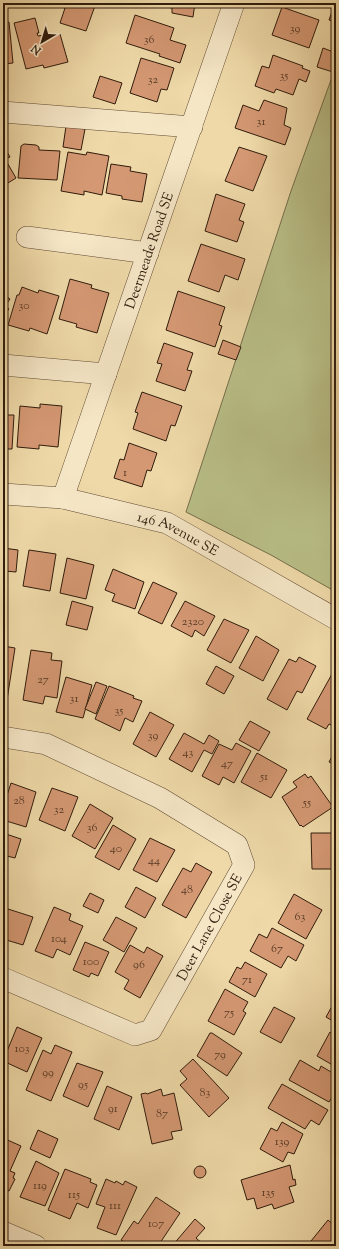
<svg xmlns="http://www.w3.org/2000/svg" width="339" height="1249" viewBox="0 0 339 1249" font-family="'Sorts Mill Goudy',serif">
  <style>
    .green { fill: #b9bf88; stroke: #746e4a }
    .building { fill: #d49873; stroke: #301c0c }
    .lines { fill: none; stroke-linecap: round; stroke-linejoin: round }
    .minor-casing { stroke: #604b33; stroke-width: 22 }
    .minor { stroke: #f5e6c6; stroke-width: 21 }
    .labels { text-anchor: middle; stroke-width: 3; stroke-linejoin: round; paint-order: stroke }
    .number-label { font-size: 12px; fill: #593b26 }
    .street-label { font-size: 14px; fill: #301c0c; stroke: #f5e6c6 }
  </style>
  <rect width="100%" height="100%" fill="#efd9a8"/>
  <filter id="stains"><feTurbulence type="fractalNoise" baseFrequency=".005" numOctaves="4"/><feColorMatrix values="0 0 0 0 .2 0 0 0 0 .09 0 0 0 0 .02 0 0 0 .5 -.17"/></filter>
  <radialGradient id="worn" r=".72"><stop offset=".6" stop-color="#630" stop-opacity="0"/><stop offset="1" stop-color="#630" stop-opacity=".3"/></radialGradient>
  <polygon class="green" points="336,66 336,592 271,555 186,512 291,191"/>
  <g class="building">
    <polygon points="62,3 96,3 86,31 60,23 65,8 61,7"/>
    <polygon points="156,3 195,3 193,17 172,13 172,8 156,5"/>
    <polygon points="335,3 336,3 336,22 329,20"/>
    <polygon points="282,7 319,20 309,48 272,35"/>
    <polygon points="135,15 174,28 170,40 186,45 180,63 159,56 160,54 126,43"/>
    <polygon points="35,18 39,33 37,33 38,36 44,35 45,38 60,34 68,62 44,68 43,65 26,69 14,23"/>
    <polygon points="9,22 13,63 3,64 3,23"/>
    <polygon points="323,48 336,53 336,73 317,67"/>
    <polygon points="273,55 303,66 302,68 310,71 306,82 299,79 293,95 276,89 274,93 255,86 262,66 269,68"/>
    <polygon points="141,58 174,68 167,90 161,89 157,102 130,93"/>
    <polygon points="100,76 122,83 115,104 93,97"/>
    <polygon points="264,100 287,108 284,125 291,128 285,145 235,128 243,105 259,111"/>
    <polygon points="66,126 85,129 81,150 63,147"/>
    <polygon points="24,144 36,145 39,147 39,150 60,151 57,180 18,178 21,146"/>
    <polygon points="3,145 10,157 5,159 16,178 3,186"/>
    <polygon points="239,147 267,156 253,191 225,181"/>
    <polygon points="68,152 86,155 87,152 109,156 102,195 84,191 84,195 61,191"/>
    <polygon points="111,164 131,167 130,171 147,174 142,202 122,199 122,196 106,193"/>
    <polygon points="216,194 245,204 239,220 244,222 237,242 205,231"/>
    <polygon points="201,244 245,259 238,280 225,275 219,292 188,281"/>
    <polygon points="70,279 92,285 91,288 109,293 97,333 76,327 77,324 59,319"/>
    <polygon points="22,287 38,293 39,290 59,296 47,334 30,328 29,331 8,325 17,295 19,295"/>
    <polygon points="178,291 225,307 219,325 222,326 215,347 166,330"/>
    <polygon points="3,294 10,299 5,306 9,309 3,316"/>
    <polygon points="223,340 241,347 236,360 218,354"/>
    <polygon points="164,343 193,353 187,370 192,371 185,391 156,381 162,364 157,363"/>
    <polygon points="142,392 182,406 175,426 171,425 166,441 133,429 138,413 135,412"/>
    <polygon points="40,404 62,406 58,447 39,445 39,449 17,447 20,406 40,408"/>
    <polygon points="3,415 14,415 12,449 3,449"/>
    <polygon points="129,443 157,453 151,471 147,470 142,487 114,478 120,459 124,460"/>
    <polygon points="3,548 18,550 16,572 5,571 4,579 3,579"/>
    <polygon points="29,550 56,554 50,591 23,586"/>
    <polygon points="67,558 94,565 86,599 60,593"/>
    <polygon points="113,569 144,582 135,609 112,601 115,594 105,590"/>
    <polygon points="153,582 177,593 162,624 138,613"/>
    <polygon points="72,601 93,607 87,630 66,625"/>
    <polygon points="185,601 215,616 204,636 195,630 192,637 171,626"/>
    <polygon points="224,619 249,630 231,663 207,650"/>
    <polygon points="256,636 279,650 263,681 239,668"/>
    <polygon points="3,646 15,648 7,700 3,699"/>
    <polygon points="31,650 52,653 51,660 62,661 57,698 45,696 43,704 23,700"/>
    <polygon points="299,657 316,666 302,693 297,691 287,710 267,699 289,659 296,662"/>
    <polygon points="216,666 234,676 224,694 206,684"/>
    <polygon points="332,674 336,677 336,727 329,724 326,729 307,719"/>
    <polygon points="66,677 92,685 83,718 56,712"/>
    <polygon points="96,682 107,686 96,714 85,709"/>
    <polygon points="109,686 134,696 133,698 142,701 133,722 125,718 120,731 95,719"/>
    <polygon points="150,712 174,725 156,757 133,744"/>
    <polygon points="250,721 270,732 259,751 239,740"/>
    <polygon points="184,733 204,744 209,735 219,741 212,754 204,750 192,772 169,759"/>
    <polygon points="236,743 251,751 234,783 223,777 219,785 202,776 219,744 232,750"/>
    <polygon points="336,749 336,765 329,762"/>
    <polygon points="257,753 287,770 271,798 241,782"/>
    <polygon points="305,774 308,778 311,776 333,807 303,827 301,825 300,826 282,797 297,787 293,782"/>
    <polygon points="11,783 36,792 26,827 3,820 3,808"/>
    <polygon points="52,788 78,797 65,831 39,820"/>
    <polygon points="90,804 113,818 95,849 72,836"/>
    <polygon points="113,825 136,839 119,870 95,857"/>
    <polygon points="3,833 21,839 15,858 3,855"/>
    <polygon points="311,833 336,833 336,869 312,869"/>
    <polygon points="150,838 175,850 157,882 133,870"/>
    <polygon points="196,863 212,872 186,918 162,905 183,868 191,872"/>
    <polygon points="136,887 156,898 145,918 125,907"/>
    <polygon points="90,893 104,900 98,913 83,906"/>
    <polygon points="294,894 322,910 306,939 278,923"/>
    <polygon points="54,907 71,914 69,920 83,926 70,955 57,949 53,958 35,951"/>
    <polygon points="8,909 33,917 23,945 3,939 3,925"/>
    <polygon points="116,917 137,928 124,952 103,940"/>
    <polygon points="272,928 304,945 296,961 288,956 281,968 250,951 259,934 267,938"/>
    <polygon points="85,942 109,952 98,976 91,973 89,977 73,970"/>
    <polygon points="130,945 144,953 147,947 163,956 140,998 124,989 129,980 115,972"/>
    <polygon points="245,962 267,974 255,997 229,982 237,967 241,969"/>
    <polygon points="225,989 248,1002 243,1011 246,1013 234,1035 208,1021"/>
    <polygon points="336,999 336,1023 326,1017"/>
    <polygon points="274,1007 295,1018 281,1043 260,1032"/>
    <polygon points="17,1027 42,1038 27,1072 3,1061"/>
    <polygon points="330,1032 336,1036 336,1067 317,1056"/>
    <polygon points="210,1033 212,1033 242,1053 227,1076 197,1056"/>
    <polygon points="55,1045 72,1052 51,1101 26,1090 43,1050 51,1054"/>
    <polygon points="193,1059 229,1098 209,1117 180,1085 187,1079 180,1071"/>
    <polygon points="300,1060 319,1071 321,1066 336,1075 336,1097 333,1096 329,1102 289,1080"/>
    <polygon points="77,1063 103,1072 88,1107 63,1096"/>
    <polygon points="282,1084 328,1110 319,1125 311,1120 305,1129 268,1108"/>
    <polygon points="107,1086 132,1097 119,1130 94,1119"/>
    <polygon points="161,1089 163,1096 174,1093 182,1130 171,1132 173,1139 152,1144 141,1094 146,1093 147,1094"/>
    <polygon points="282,1122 303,1134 294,1154 288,1152 283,1162 260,1149 271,1128 277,1131"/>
    <polygon points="38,1130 58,1139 50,1158 30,1149"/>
    <polygon points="3,1138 21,1146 10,1171 15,1173 13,1178 15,1179 9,1191 3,1189"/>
    <polygon points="36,1161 59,1173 45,1206 20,1197"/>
    <polygon points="290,1165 293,1180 295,1179 296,1185 289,1187 294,1202 274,1209 272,1204 257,1209 254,1198 247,1200 241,1180"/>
    <circle cx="200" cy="1172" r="6"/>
    <polygon points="65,1169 91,1179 90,1182 97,1185 88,1208 77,1203 70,1219 48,1210"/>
    <polygon points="106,1179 115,1183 116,1181 123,1185 125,1181 137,1187 116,1235 97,1228 105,1207 96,1204"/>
    <polygon points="156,1197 180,1213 158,1246 149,1246 146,1244 144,1246 131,1246 121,1240 134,1221 138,1224"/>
    <polygon points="195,1219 205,1228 196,1238 205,1246 172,1246"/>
    <polygon points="328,1220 334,1225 336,1222 336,1246 307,1246"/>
  </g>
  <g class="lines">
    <g class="minor-casing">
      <g id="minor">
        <polyline points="3,112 192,127"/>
        <polyline points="27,237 148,253"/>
        <polyline points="3,365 106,374"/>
        <path id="s1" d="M3,494l60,4 104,25 169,96"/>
        <path id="s2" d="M63,498l171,-495"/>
        <polyline points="3,737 46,744 160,798 237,845 244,865 151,1030 135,1035 3,978"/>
        <polyline points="3,1232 36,1246"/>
      </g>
    </g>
    <use href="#minor" class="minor"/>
  </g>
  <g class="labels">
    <g class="number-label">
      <text x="295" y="32">39</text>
      <text x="149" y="43">36</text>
      <text x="284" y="79">35</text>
      <text x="153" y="83">32</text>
      <text x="261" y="125">31</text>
      <text x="24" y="309">30</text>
      <text x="125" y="476">1</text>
      <text x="193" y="625">2320</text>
      <text x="43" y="683">27</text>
      <text x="74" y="702">31</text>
      <text x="119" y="714">35</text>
      <text x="153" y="739">39</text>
      <text x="188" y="756">43</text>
      <text x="227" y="767">47</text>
      <text x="264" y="780">51</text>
      <text x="19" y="804">28</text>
      <text x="307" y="806">55</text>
      <text x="59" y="813">32</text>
      <text x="92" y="831">36</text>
      <text x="116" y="852">40</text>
      <text x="154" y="864">44</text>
      <text x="187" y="893">48</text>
      <text x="300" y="920">63</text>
      <text x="59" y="942">104</text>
      <text x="277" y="952">67</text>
      <text x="91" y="965">100</text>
      <text x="139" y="968">96</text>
      <text x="247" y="983">71</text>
      <text x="229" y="1016">75</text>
      <text x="22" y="1052">103</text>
      <text x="220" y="1058">79</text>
      <text x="48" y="1076">99</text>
      <text x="83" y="1088">95</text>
      <text x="205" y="1096">83</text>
      <text x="113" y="1112">91</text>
      <text x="162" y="1117">87</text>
      <text x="282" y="1145">139</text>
      <text x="40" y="1189">119</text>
      <text x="268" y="1196">135</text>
      <text x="74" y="1198">115</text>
      <text x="115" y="1209">111</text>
      <text x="156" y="1227">107</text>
    </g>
    <g class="street-label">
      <text dy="5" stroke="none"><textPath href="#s2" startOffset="262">Deermeade Road SE</textPath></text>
      <text dy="5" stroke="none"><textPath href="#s1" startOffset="181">146 Avenue SE</textPath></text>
      <text transform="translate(209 927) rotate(-61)" y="5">Deer Lane Close SE</text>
    </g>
  </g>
  <rect width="339" height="1249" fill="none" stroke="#efd9a8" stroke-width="16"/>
  <rect x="4" y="4" width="331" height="1241" fill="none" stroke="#301c0c" stroke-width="2"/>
  <rect x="8" y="8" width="323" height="1233" fill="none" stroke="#301c0c"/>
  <g transform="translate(42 42) rotate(218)" stroke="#f5e6c6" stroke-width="3" paint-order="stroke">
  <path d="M0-3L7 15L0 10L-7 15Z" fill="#301c0c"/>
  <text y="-6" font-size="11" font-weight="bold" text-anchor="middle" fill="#301c0c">N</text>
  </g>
  <rect width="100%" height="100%" filter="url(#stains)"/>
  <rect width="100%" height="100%" fill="url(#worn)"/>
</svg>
